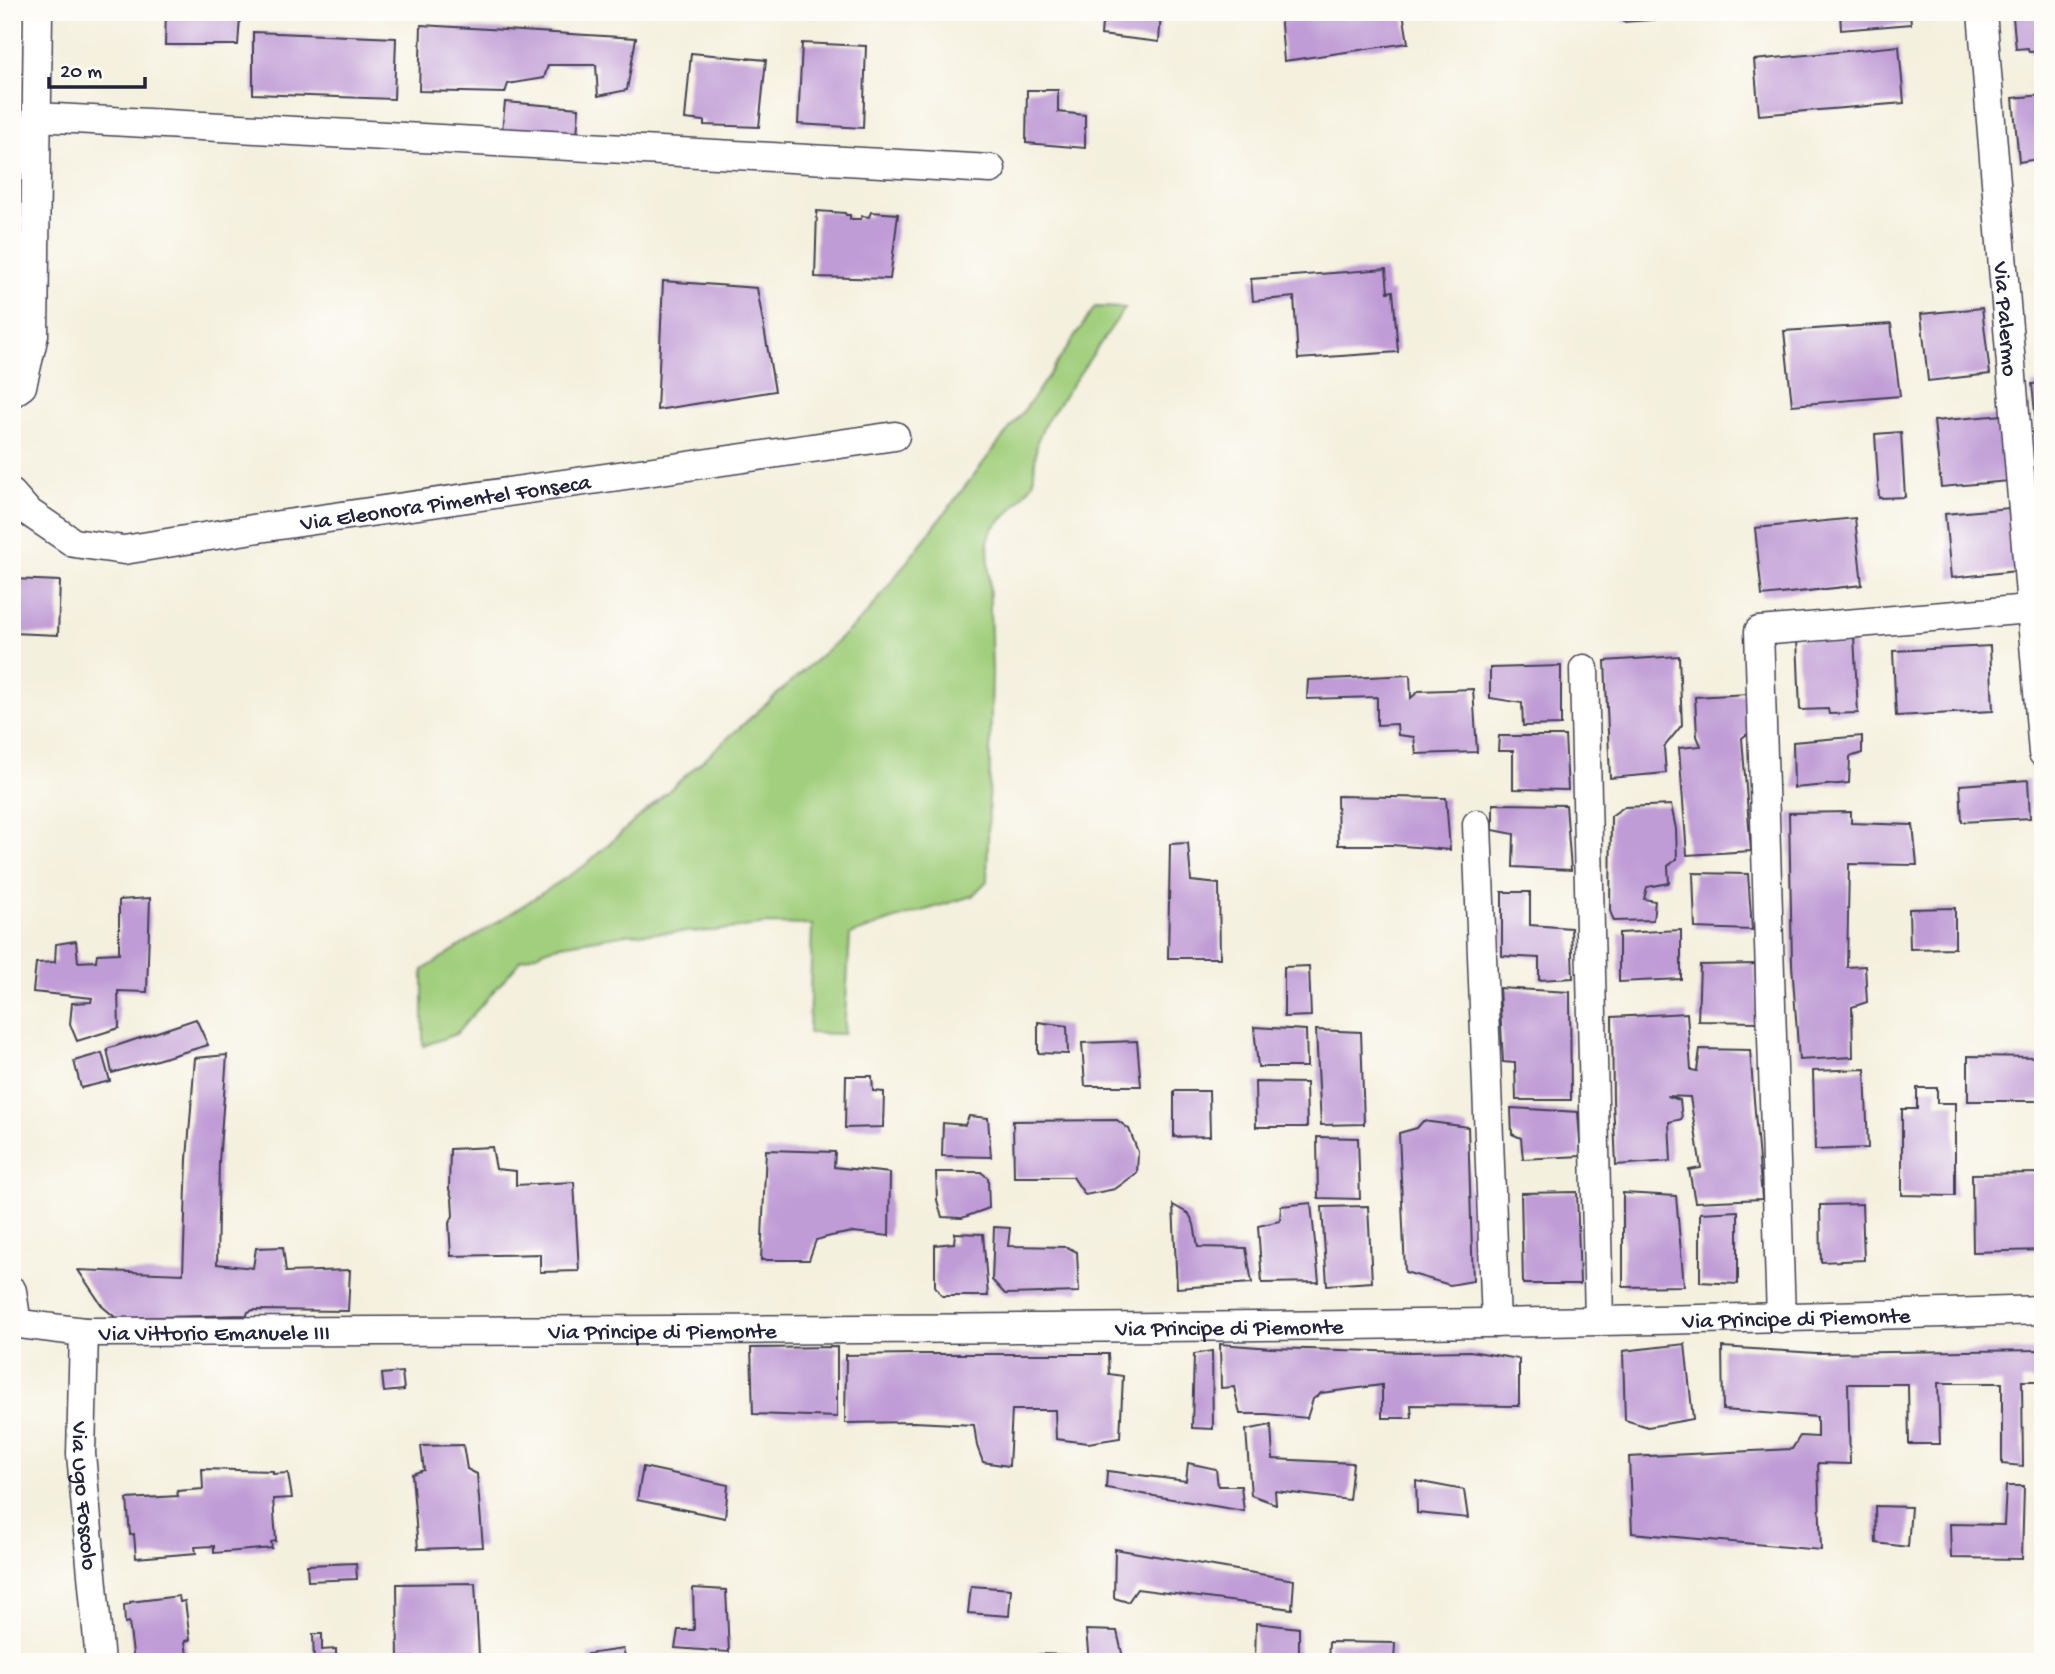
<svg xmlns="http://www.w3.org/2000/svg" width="2055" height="1674" viewBox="0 0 2055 1674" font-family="'Gochi Hand',sans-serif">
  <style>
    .green { fill: #a2cf7d; stroke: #62785c; stroke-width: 2 }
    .building { fill: #c09cd6 }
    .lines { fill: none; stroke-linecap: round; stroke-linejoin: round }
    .street-casing { stroke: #424153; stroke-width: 31 }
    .street { stroke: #fff; stroke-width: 28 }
    .labels { text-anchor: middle; stroke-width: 5; stroke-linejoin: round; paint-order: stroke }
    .street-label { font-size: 23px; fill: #22223b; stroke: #fdfcf7 }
  </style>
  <rect width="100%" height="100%" fill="#fdfcf7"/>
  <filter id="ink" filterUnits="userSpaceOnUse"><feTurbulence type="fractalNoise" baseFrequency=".0143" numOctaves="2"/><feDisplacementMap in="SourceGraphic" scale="14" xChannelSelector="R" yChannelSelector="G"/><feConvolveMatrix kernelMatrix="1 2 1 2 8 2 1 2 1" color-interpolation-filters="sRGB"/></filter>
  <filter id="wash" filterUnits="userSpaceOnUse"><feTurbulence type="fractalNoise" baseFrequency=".00686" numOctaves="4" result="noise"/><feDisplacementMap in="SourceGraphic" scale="28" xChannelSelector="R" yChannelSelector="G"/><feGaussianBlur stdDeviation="1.57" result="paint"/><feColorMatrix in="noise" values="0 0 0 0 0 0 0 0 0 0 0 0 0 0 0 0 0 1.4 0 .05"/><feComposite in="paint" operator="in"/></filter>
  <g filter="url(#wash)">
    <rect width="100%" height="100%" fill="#f4f0de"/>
    <polygon class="green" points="1095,307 1125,308 1046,422 1037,441 1033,483 1010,512 992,529 988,541 992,672 987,881 972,896 892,920 850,935 844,1034 809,1033 812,925 767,924 713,931 627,934 555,946 521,960 456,1034 423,1046 423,970 584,866 865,616 1031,401"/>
    <g id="blocks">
      <g class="building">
        <polygon points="166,12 225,12 225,14 240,18 238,45 165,45"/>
        <polygon points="1103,12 1161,12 1159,42 1101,35"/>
        <polygon points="1280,12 1403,12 1408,43 1284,61"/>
        <polygon points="1622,12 1720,12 1720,15 1623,22"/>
        <polygon points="1840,12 1910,12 1911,24 1841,30"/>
        <polygon points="2019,12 2043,12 2043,51 2029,52 2028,48 2016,49 2013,17 2019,16"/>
        <polygon points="421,25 636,38 627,90 598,96 596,65 548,65 544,78 508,84 505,93 419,91"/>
        <polygon points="253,32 396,38 394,99 253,94"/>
        <polygon points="802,43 866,46 863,128 798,124"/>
        <polygon points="1899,46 1904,103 1759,115 1754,60"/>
        <polygon points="691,53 766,60 759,127 704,125 704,121 685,119"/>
        <polygon points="1027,90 1058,90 1058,112 1085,115 1085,148 1026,143"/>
        <polygon points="2043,95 2043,158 2019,162 2013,98"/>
        <polygon points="505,102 579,108 577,137 502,131"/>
        <polygon points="817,211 845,213 846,215 850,215 850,219 861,219 862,216 869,217 871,212 898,214 890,279 815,277"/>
        <polygon points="1386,269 1388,292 1393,291 1398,352 1298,359 1294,297 1253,301 1251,279"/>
        <polygon points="663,281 757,288 775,391 657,410"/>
        <polygon points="1982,308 1990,374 1928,381 1921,314"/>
        <polygon points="1891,324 1900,396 1792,405 1784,331"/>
        <polygon points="2043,383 2043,432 2037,432 2032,384"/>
        <polygon points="2003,415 2009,481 1941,487 1934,421"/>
        <polygon points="1901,432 1905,497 1879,498 1875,434"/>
        <polygon points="2043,454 2043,524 2041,524 2035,455"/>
        <polygon points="2009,508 2016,571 1951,578 1945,514"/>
        <polygon points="1855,518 1862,585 1762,596 1755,528"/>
        <polygon points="12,579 60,581 58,635 12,633"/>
        <polygon points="1854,636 1858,713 1829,714 1828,709 1800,710 1797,639"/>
        <polygon points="1990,646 1993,711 1896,716 1893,651"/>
        <polygon points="1679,656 1682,725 1664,747 1666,773 1610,778 1605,661"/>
        <polygon points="1561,666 1561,725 1523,726 1522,703 1490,698 1490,668"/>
        <polygon points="1410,675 1411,698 1419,691 1473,689 1477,752 1416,754 1414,737 1398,735 1397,724 1377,725 1377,697 1307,699 1308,680"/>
        <polygon points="1748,694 1750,732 1742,738 1751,851 1687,855 1679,748 1701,746 1697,736 1695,697"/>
        <polygon points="1499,736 1565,736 1568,790 1513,789 1513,751 1498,751"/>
        <polygon points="1862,736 1862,753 1850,757 1849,783 1794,788 1793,742"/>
        <polygon points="2028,780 2030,818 1962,822 1960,785"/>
        <polygon points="1337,796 1446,798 1450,850 1392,845 1338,845"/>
        <polygon points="1493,804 1566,805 1571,870 1513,867 1514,834 1493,830"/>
        <polygon points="1671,805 1676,829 1677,859 1668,866 1669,883 1647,887 1644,899 1655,901 1653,920 1614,921 1610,911 1611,816 1624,807"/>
        <polygon points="1851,812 1851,823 1913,825 1917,865 1849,864 1847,967 1865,966 1867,1002 1852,1007 1853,1057 1799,1060 1792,964 1789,813"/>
        <polygon points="1188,843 1191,881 1219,884 1220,958 1168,958 1170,844"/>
        <polygon points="1693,873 1748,874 1752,930 1695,928"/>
        <polygon points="1502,892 1530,892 1530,925 1571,928 1573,978 1539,980 1539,958 1502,956"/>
        <polygon points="150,898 147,992 118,991 119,1028 77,1041 70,1024 72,1003 91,1002 92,998 33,992 36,963 55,962 56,944 76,941 78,962 96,961 97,954 119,953 119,900"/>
        <polygon points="1955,908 1955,948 1910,949 1909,909"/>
        <polygon points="1681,930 1681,979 1619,982 1619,933"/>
        <polygon points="1755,964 1758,1022 1698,1021 1700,965"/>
        <polygon points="1309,966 1311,1016 1284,1017 1284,967"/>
        <polygon points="1499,988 1570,992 1571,1100 1516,1100 1515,1063 1503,1062"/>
        <polygon points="1687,1013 1691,1070 1697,1071 1700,1049 1750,1050 1762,1199 1695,1202 1689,1170 1701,1168 1690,1097 1667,1096 1680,1100 1682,1119 1669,1122 1671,1161 1616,1165 1613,1100 1612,1017"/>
        <polygon points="196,1019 208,1045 112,1073 107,1049"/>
        <polygon points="1038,1022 1067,1026 1068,1054 1038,1053"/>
        <polygon points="1254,1027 1306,1030 1307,1067 1258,1067"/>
        <polygon points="1316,1030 1361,1032 1364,1124 1321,1125"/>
        <polygon points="1137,1041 1141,1086 1085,1086 1082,1043"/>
        <polygon points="102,1053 110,1081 81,1088 74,1061"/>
        <polygon points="227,1055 219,1162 217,1264 253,1268 256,1248 283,1247 286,1272 350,1270 348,1311 253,1310 248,1312 247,1315 116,1318 103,1307 78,1270 183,1274 187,1159 195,1058"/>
        <polygon points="1968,1056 2043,1057 2043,1101 1968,1101"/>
        <polygon points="1865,1069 1868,1148 1815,1150 1813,1071"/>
        <polygon points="846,1076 872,1076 873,1091 884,1092 883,1127 845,1128"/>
        <polygon points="1255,1082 1306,1083 1307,1127 1256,1127"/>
        <polygon points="1917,1088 1937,1088 1937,1103 1955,1103 1955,1196 1902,1195 1902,1109 1917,1109"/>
        <polygon points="1174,1091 1209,1091 1210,1136 1174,1137"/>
        <polygon points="1511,1108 1578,1112 1581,1156 1523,1159 1521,1138 1512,1134"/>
        <polygon points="969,1116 988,1118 991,1157 942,1156 943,1123 965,1125"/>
        <polygon points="1117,1120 1129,1129 1138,1152 1137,1173 1115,1189 1085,1195 1073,1177 1014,1177 1013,1121"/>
        <polygon points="1423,1121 1468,1127 1473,1281 1450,1285 1405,1272 1399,1133 1417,1128"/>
        <polygon points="1317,1137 1358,1138 1360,1199 1318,1198"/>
        <polygon points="492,1147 496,1169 516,1171 516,1185 574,1182 579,1271 540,1272 540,1254 451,1256 449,1223 453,1216 452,1198 449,1189 450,1149"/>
        <polygon points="766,1150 835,1152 834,1167 890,1173 889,1236 853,1232 831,1236 816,1240 809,1260 761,1260"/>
        <polygon points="936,1172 981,1172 988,1178 989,1208 962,1218 942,1217 937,1200"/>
        <polygon points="2043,1173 2043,1250 1973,1252 1972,1174"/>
        <polygon points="1577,1192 1580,1284 1523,1284 1521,1193"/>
        <polygon points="1623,1193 1676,1196 1684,1286 1623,1287"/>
        <polygon points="1311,1203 1319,1282 1262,1283 1258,1226 1280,1221 1281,1206"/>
        <polygon points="1862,1204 1864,1260 1821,1262 1820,1205"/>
        <polygon points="1173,1205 1189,1214 1194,1224 1198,1247 1246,1248 1252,1283 1177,1288"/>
        <polygon points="1368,1206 1372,1282 1327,1285 1322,1207"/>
        <polygon points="1738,1211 1738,1284 1700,1282 1700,1213"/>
        <polygon points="994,1227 1010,1228 1008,1246 1067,1247 1077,1252 1079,1292 1005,1294 992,1280"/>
        <polygon points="955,1233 983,1234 988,1296 942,1296 935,1286 935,1245 954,1243"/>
        <polygon points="1220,1344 1271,1348 1410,1352 1470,1351 1519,1359 1519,1406 1411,1405 1412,1418 1382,1418 1382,1385 1321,1393 1313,1399 1307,1418 1266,1414 1240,1414 1234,1387 1221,1388"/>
        <polygon points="1685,1344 1693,1419 1648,1427 1625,1420 1623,1351"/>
        <polygon points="837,1347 837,1417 753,1414 751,1348"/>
        <polygon points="1722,1347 1816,1353 2043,1350 2043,1381 2022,1381 2023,1466 2002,1464 2002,1383 1938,1383 1940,1444 1909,1444 1908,1384 1848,1384 1850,1464 1818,1463 1821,1550 1632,1533 1629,1457 1792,1449 1800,1436 1817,1437 1817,1417 1723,1410"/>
        <polygon points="1212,1351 1213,1429 1192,1428 1194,1354"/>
        <polygon points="912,1354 1108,1354 1109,1374 1123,1376 1120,1438 1088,1443 1056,1439 1055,1410 1012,1410 1009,1466 983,1462 977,1446 974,1425 914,1422 845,1423 846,1355"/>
        <polygon points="402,1372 404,1390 384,1392 382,1374"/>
        <polygon points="1271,1425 1273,1459 1353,1463 1349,1500 1275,1491 1276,1504 1251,1495 1246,1430"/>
        <polygon points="463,1445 467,1469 477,1474 483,1547 418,1549 412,1474 424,1470 421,1446"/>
        <polygon points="1188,1463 1216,1469 1218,1486 1241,1486 1244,1511 1106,1488 1107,1471 1186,1481"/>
        <polygon points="643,1467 728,1485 725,1518 637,1500"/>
        <polygon points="202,1469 273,1471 273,1474 288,1473 292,1498 273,1499 276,1541 271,1542 272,1548 214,1553 214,1546 195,1547 196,1553 136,1558 134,1534 130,1535 127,1499 178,1496 177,1491 203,1489"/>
        <polygon points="1416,1481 1464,1490 1468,1518 1417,1513"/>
        <polygon points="2006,1486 2024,1486 2022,1559 1951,1558 1950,1524 2004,1525"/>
        <polygon points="1875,1506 1911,1507 1908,1547 1876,1543"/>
        <polygon points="1115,1549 1294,1580 1292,1609 1137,1589 1128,1602 1114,1598"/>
        <polygon points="356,1563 357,1579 308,1581 307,1565"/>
        <polygon points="475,1583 479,1655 398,1658 397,1584"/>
        <polygon points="971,1586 1011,1589 1009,1616 968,1613"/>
        <polygon points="693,1588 726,1590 729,1652 675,1648 678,1630 694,1630"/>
        <polygon points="179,1596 180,1602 185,1601 190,1640 185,1641 188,1662 134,1662 129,1622 125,1623 124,1605 130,1604 130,1602"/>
        <polygon points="1256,1623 1299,1628 1299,1662 1255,1662"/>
        <polygon points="1086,1630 1117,1631 1124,1662 1089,1662"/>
        <polygon points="313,1634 322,1634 322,1650 336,1649 336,1662 314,1662"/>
        <polygon points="1329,1642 1395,1643 1394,1662 1328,1662"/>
        <polygon points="623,1649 627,1662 590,1662 587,1654"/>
        <polygon points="1039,1654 1074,1655 1074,1662 1038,1662"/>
      </g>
    </g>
  </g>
  <g filter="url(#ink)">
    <use href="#blocks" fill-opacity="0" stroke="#424153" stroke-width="2"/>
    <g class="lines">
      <g class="street-casing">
        <g id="street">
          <path id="s1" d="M1982,12l61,741"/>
          <polyline points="37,117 991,169"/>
          <polyline points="12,393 22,386 34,335 38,12"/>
          <path id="s2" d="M12,494l15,17 47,32 50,7 135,-22 636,-92"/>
          <polyline points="1584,669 1599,1321"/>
          <polyline points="1477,824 1496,1323"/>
          <polyline points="12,1291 17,1324"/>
          <polyline points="1781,1318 1759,631 2030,609"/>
          <path id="s3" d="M12,1323l72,9c653,-3 1306,-1 1959,-22"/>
          <path id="s4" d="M84,1332l-3,122 19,208"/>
        </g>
      </g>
      <use href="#street" class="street"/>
    </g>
  </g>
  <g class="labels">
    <g class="street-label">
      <text dy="8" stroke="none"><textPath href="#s1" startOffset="308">Via Palermo</textPath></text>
      <text dy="8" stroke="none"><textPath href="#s2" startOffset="455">Via Eleonora Pimentel Fonseca</textPath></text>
      <text dy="8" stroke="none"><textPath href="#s3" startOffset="1785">Via Principe di Piemonte</textPath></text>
      <text dy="8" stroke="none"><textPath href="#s3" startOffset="1218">Via Principe di Piemonte</textPath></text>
      <text dy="8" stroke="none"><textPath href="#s3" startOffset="651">Via Principe di Piemonte</textPath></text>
      <text dy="8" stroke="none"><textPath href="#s3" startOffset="203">Via Vittorio Emanuele III</textPath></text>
      <text dy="8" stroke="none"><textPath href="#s4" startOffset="164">Via Ugo Foscolo</textPath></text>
    </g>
  </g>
  <rect width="2055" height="1674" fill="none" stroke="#fdfcf7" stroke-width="42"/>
  <path d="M49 77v10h96v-10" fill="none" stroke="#22223b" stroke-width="3.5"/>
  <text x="60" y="77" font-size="21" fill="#22223b" stroke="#fdfcf7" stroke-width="5" paint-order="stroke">20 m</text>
</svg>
